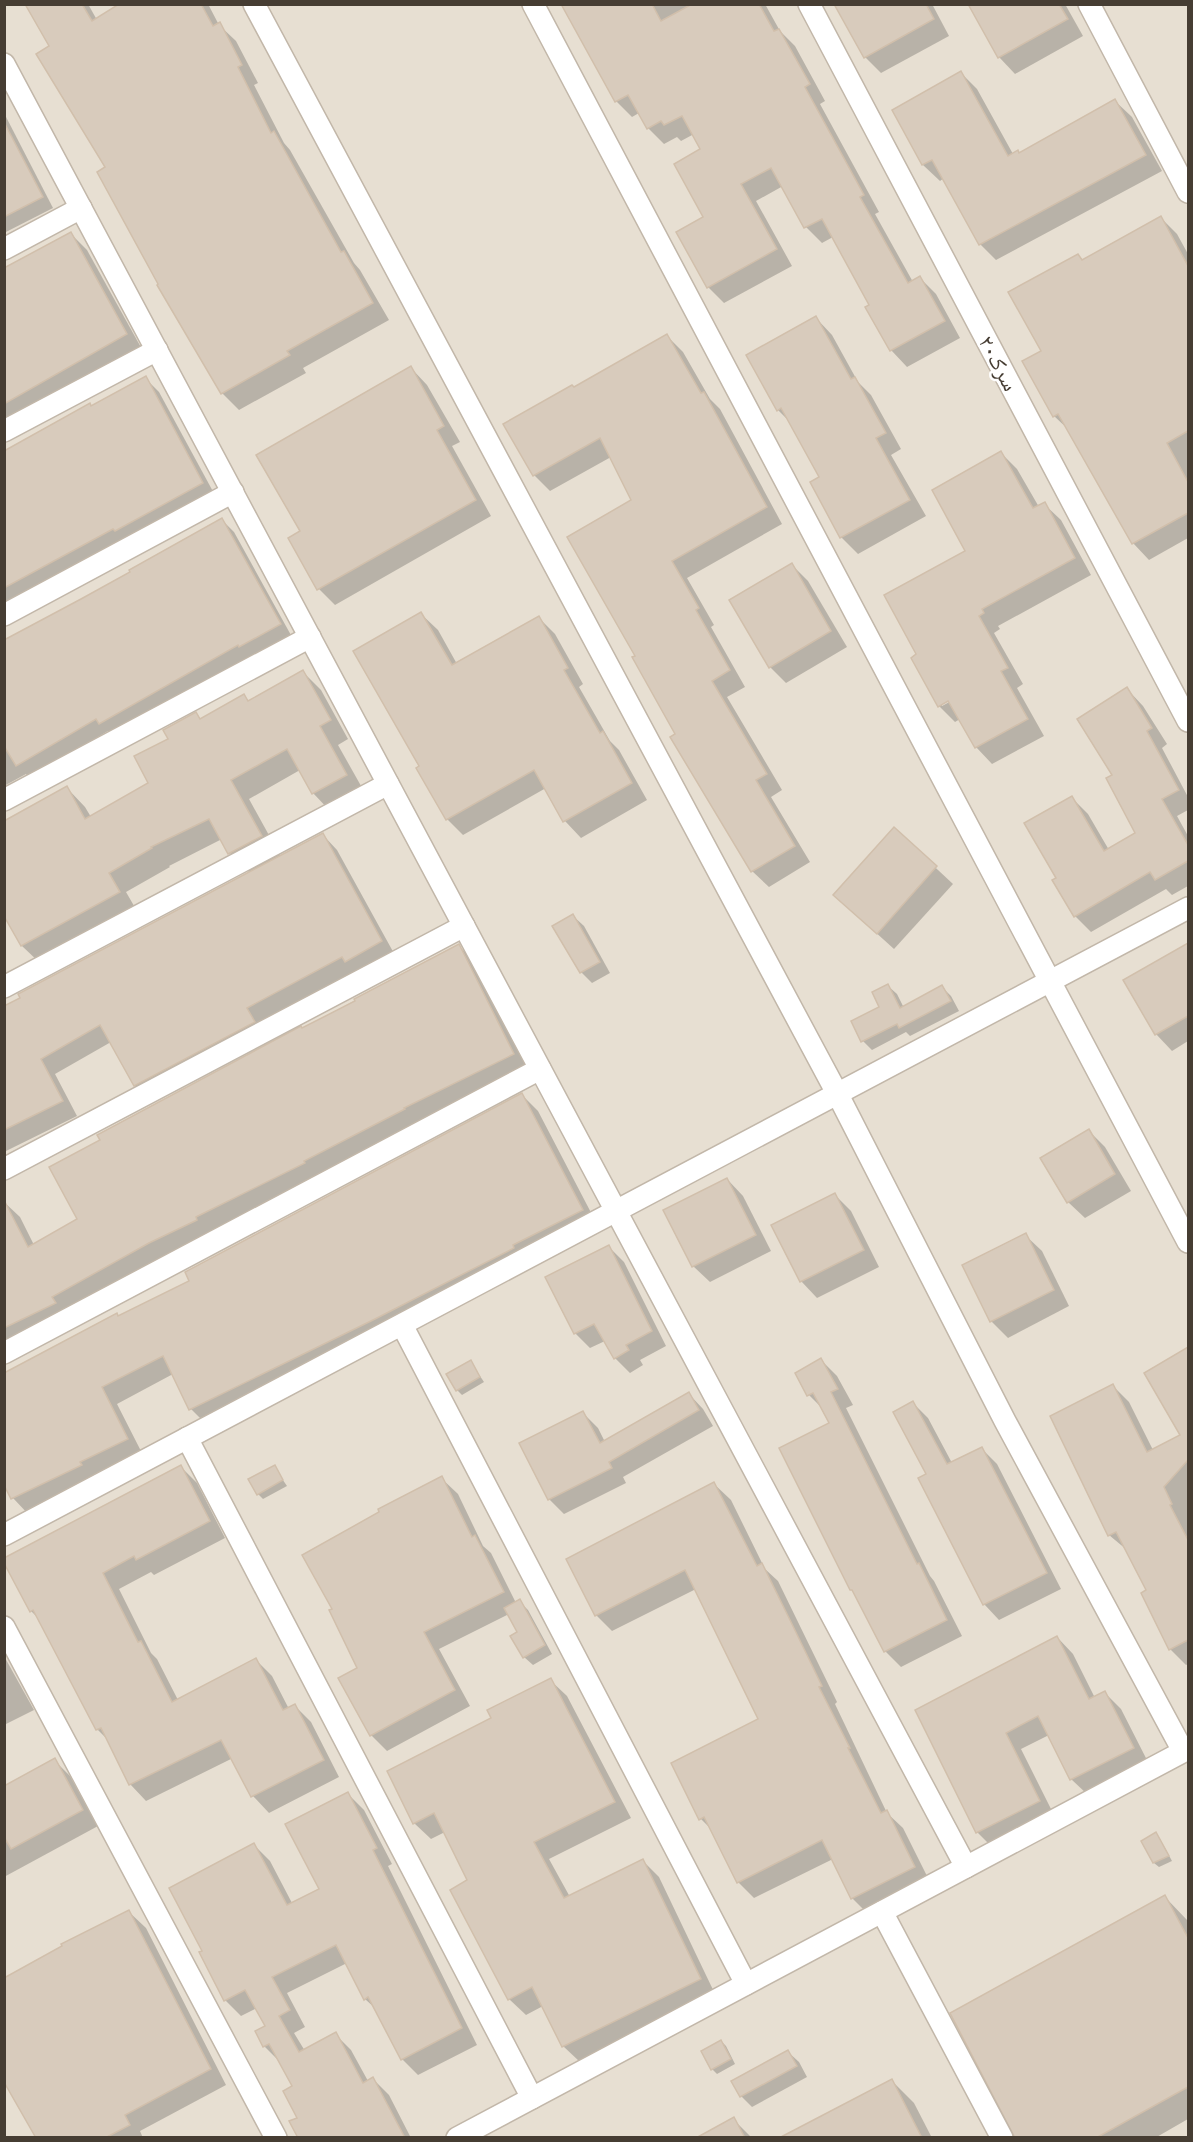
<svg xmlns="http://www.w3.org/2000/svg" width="1193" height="2142" viewBox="0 0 1193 2142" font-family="Cabin,'Noto Naskh Arabic',sans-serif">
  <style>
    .residential { fill: #e7dfd2 }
    .shadow { fill: #0003; fill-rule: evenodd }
    .building { fill: #d8cbbc; stroke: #d1bfab; stroke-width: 1.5 }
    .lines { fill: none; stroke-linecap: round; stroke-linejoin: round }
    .minor-casing { stroke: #c2b7a9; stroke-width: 24 }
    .minor { stroke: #fff; stroke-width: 21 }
    .labels { text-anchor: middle; stroke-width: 5; stroke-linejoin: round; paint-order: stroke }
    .street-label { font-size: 22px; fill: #463d33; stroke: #fff }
  </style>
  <rect width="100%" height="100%" fill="#f3ede4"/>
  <rect class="residential" x="5" y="5" width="1183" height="2132"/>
  <g class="shadow">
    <polygon points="26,4 88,4 97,20 122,4 208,4 219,25 236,41 258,83 254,85 284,143 290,150 354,263 360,270 389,320 303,368 306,373 239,410 222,393 107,168 51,47"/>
    <polygon points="562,4 765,4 780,31 795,46 825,101 820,104 879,212 875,214 913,282 920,278 936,294 960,338 907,367 891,350 867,307 871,305 833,237 822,243 806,227 783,186 756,201 792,266 724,303 708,287 702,150 694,134 681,141 677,137 664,144 648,128 639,113 632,117 616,101"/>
    <polygon points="836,4 932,4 949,36 881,73 865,57"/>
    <polygon points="970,4 1065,4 1083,36 1015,74 999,57"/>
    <polygon points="961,73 977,89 1013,154 1019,154 1115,101 1132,117 1162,171 996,260 980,244 944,178 940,181 923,165 894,110"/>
    <polygon points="4,113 53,208 4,233"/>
    <polygon points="1161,218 1177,234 1188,254 1188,538 1149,560 1133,543 1070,431 1054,416 1043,351 1078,255 1084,261"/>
    <polygon points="71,234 87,250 143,351 4,429 4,270"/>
    <polygon points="816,318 832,335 858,382 871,395 901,449 891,455 926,516 858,554 841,537 812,483 821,478 792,424 778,410"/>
    <polygon points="667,336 683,352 710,399 720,409 782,524 687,578 714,625 711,627 745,687 727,697 782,790 771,797 810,862 769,887 752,871 677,735 637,656 633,501 611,457 550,491 534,475 574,389"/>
    <polygon points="411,368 427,385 460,442 452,446 491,516 335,605 319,589 302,531"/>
    <polygon points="145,378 159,392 216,497 4,618 4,452"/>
    <path d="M1001,453l16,16 22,38 5,-3 17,16 30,55 -93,51 2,3 -6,4 29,51 -6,4 27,48 -52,28 -16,-17 -16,-28 -5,3 -16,-16 -21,-51 49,-104zM955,699l-13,7v-4z"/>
    <polygon points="222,520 234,532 292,637 253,658 251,656 112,735 108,731 29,778 26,774 4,786 4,644"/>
    <polygon points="792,565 808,581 847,647 786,683 770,667"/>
    <polygon points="421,614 438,630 457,664 539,618 555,634 583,684 579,687 610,741 619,750 647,800 581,838 565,821 546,788 463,835 447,819 421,767"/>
    <polygon points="303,672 321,690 348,739 338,745 365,793 331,812 313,793 300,770 249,799 281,857 323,835 337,850 396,957 150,1100 135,1085 111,1042 55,1074 77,1116 4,1152 4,1008 250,873 230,853 222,839 169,866 170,867 126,892 137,911 41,964 22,946 4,913 67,788 85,807 91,817 150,784 170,740 196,714 202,720 244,696 249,701"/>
    <polygon points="1127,689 1143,706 1167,744 1162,748 1188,797 1188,810 1177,816 1188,836 1188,886 1172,895 1166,889 1091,932 1075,916 1058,878 1072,798 1088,814 1109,850 1137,833 1114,776"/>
    <polygon points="894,829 953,884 894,949 852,911"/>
    <polygon points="573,916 584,926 610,973 592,983 581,972"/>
    <polygon points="458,945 474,961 529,1070 4,1351 4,1202 20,1217 34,1245 79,1220 302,1029"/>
    <polygon points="1188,945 1188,1041 1172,1051 1156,1034 1125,981"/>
    <polygon points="888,986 897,994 904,1008 942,987 951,996 959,1011 910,1036 906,1032 872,1050 863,1041 881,1008"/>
    <polygon points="522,1095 538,1111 598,1226 207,1425 191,1409 173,1374 117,1404 143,1455 29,1515 13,1498 4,1482 118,1317 192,1281"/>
    <polygon points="1089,1131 1105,1147 1131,1191 1085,1218 1068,1202"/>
    <polygon points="727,1179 743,1196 771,1251 710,1282 693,1266"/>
    <polygon points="835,1195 851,1211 879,1267 817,1298 801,1281"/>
    <polygon points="1025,1235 1042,1251 1069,1306 1008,1338 991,1321"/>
    <polygon points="609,1247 624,1262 666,1346 640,1360 643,1365 630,1373 615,1358 605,1341 590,1348 575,1333"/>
    <polygon points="1188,1349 1188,1664 1186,1665 1170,1649 1148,1591 1127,1550 1109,1535 1113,1386 1129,1402 1153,1450 1182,1435 1146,1373"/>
    <polygon points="821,1360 837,1376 853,1405 846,1408 930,1576 934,1581 962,1636 901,1667 885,1651 831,1423 824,1410 809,1395"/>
    <polygon points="470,1361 484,1382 462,1395 457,1390"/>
    <polygon points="689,1394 703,1409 713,1426 623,1477 626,1483 564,1514 549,1499 583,1413 598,1428 605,1442"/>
    <polygon points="913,1403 928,1418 952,1463 981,1448 997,1464 1061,1589 999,1620 984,1604 928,1475"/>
    <polygon points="181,1467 197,1483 225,1538 154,1575 151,1572 119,1589 151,1653 157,1659 178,1700 256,1660 272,1676 289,1709 295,1706 311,1722 339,1777 269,1813 253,1796 233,1758 146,1801 130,1784 108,1740 97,1729 39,1619 31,1611"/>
    <polygon points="274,1467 287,1486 263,1499 258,1494"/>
    <polygon points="441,1478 458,1494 483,1546 491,1553 516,1603 519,1601 528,1610 552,1654 533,1665 524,1657 519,1632 509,1614 439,1649 470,1706 387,1751 371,1735 359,1668"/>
    <polygon points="714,1484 731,1500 765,1569 778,1581 837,1702 835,1704 887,1813 903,1828 931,1884 869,1915 852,1898 833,1859 754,1898 738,1882 712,1830 701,1819 760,1720 696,1589 612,1631 596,1615"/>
    <polygon points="1057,1637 1073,1654 1095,1698 1105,1693 1121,1709 1149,1764 1088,1795 1071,1779 1049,1735 1021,1749 1055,1817 993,1848 977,1832 917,1710"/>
    <polygon points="4,1656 34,1710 4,1725"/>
    <polygon points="550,1680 567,1696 631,1818 549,1859 570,1897 643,1861 659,1877 716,1996 580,2062 563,2046 543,2006 526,2015 509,1999 469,1881 445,1832 431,1839 414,1823 493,1719"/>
    <polygon points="54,1760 70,1776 98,1826 4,1877 4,1787"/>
    <polygon points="348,1794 364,1810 392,1864 388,1866 477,2045 418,2075 402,2059 377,2010 365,1999 347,1963 287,1993 305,2027 294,2033 305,2051 335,2034 351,2050 368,2081 373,2079 389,2095 411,2138 299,2138 294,2087 280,2062 264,2046 267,2027 257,2008 241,2016 225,2000 254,1845 270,1861 292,1903 321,1889"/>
    <polygon points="1156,1834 1160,1839 1172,1861 1159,1867 1154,1863 1143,1841"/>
    <polygon points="1165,1897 1187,1920 1188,1919 1188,2119 1155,2138 1016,2138"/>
    <polygon points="129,1912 146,1928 226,2085 140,2131 143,2138 38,2138"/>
    <polygon points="721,2041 726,2046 735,2064 717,2074 712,2069"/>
    <polygon points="788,2052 799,2062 807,2077 752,2107 741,2096"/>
    <polygon points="892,2081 914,2103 932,2138 790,2138"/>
    <polygon points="733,2119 752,2138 699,2138"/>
  </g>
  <g class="building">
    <polygon points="25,4 82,4 92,21 119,4 201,4 213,26 220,22 242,65 238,67 271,133 274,131 341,252 344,251 373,303 287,351 290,355 221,394 157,285 158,284 97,172 105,167 36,54 49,46"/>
    <polygon points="561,4 652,4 661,21 692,4 759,4 774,31 779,29 810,84 805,87 864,195 860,197 908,283 920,276 945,321 890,351 865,307 869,305 822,219 804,228 771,168 741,184 777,249 707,288 676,232 703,217 674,164 700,149 682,116 664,125 661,121 647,129 628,95 615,102"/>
    <polygon points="834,4 926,4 934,19 864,58"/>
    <polygon points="968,4 1059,4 1068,19 998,58"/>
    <polygon points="961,71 1008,156 1018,150 1019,153 1115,99 1146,155 979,245 932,160 922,165 892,110"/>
    <polygon points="4,122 43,197 4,217"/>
    <polygon points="1161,216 1188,266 1188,431 1167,443 1188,482 1188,513 1132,544 1058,414 1053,417 1022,361 1041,351 1008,292 1078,254 1082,260"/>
    <polygon points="71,232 127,334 4,404 4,268"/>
    <polygon points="816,316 851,379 855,377 886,433 876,438 910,500 840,538 810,482 819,477 781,408 777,411 746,355"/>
    <polygon points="667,334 701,393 704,392 767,507 672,561 699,608 696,610 730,670 712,681 767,774 756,780 795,846 751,872 670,737 675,734 632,657 635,656 567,537 631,500 600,438 533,476 503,424 572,385 574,387"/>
    <polygon points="411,366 444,426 437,430 476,500 317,590 288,538 300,531 256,455"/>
    <polygon points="146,376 203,483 115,531 113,529 4,588 4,451 90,403 91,406"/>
    <polygon points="1001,451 1033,508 1045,502 1075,558 982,609 984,613 979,616 1008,668 1001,671 1028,719 975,748 948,701 938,707 911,658 916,654 884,595 965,551 932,490"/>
    <polygon points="222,518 281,624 239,647 238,645 99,724 96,719 16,766 4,746 4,640 81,599 130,572 129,570"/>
    <polygon points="792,563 831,631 769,668 729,600"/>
    <polygon points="421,612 452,665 539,616 568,668 564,670 600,733 603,731 632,783 563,822 534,770 446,820 416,768 419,766 353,651"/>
    <polygon points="303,670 331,720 320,726 347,775 312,794 287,749 231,780 262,836 228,854 209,819 151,847 152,848 109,873 120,892 21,946 4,916 4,821 67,786 85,819 148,783 134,756 168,739 163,730 196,712 200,719 244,694 248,701"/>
    <polygon points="1127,687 1152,728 1147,731 1179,790 1162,799 1188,845 1188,861 1155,880 1150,872 1074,917 1052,880 1056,878 1024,823 1072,796 1104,851 1135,833 1106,778 1112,775 1077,719"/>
    <polygon points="894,827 937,866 877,934 833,895"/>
    <polygon points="323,833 382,941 345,962 342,957 247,1008 255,1022 134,1086 100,1025 41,1059 63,1101 4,1130 4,1006 20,998 18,994"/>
    <polygon points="573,914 600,962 580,973 552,926"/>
    <polygon points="1188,943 1188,1016 1155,1035 1123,980"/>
    <polygon points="459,944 514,1054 404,1108 405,1109 304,1161 305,1163 196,1217 197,1220 149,1243 52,1297 56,1303 4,1328 4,1200 28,1247 77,1219 49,1167 100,1140 97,1135 301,1026 302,1028 355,1001 354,999"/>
    <polygon points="888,984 900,1008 942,985 951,1001 899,1028 897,1024 861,1042 851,1021 879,1007 872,992"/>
    <polygon points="522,1093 583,1210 513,1245 514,1248 375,1319 189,1410 163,1356 102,1387 128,1439 80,1462 82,1465 11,1499 4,1485 4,1373 117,1313 118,1316 189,1281 185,1272"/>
    <polygon points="1089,1129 1115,1174 1067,1203 1040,1158"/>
    <polygon points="727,1178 756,1235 692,1267 663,1210"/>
    <polygon points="835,1193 864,1250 800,1282 771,1225"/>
    <polygon points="1026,1233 1054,1290 990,1322 962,1265"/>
    <polygon points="609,1245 652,1331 626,1345 629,1350 614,1359 594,1324 574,1334 545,1277"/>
    <polygon points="1188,1347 1188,1460 1164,1487 1172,1504 1170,1505 1188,1540 1188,1640 1169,1650 1141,1593 1146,1590 1116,1532 1108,1536 1050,1416 1113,1384 1147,1452 1180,1435 1144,1373"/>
    <polygon points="821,1358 838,1389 831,1392 917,1564 919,1563 947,1620 884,1652 852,1590 850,1590 779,1448 829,1423 813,1393 807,1396 795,1373"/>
    <polygon points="471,1360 480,1377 456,1391 446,1374"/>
    <polygon points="689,1392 699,1410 609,1462 612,1468 548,1500 519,1443 583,1411 600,1443"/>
    <polygon points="913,1401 947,1464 982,1447 1047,1573 983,1605 918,1478 926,1474 893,1412"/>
    <polygon points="181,1465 210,1521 136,1560 134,1556 103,1573 138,1642 141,1641 172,1702 256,1658 283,1710 295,1704 324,1760 251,1797 221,1740 129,1785 101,1728 96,1730 33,1610 30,1612 4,1563 4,1558"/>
    <polygon points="275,1465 283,1480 257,1495 248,1479"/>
    <polygon points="442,1476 472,1537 475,1535 504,1592 424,1632 455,1690 370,1736 338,1678 357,1668 329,1610 332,1609 302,1555 379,1512 378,1509"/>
    <polygon points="714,1482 757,1566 762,1563 790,1620 822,1686 819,1687 850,1748 848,1748 881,1813 887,1810 915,1867 851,1899 822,1840 737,1883 704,1817 699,1820 671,1763 758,1719 685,1570 595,1616 566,1559"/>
    <polygon points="520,1599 545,1645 523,1658 510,1636 517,1632 504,1608"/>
    <polygon points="1057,1636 1089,1699 1105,1691 1134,1748 1070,1780 1038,1716 1006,1733 1040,1801 976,1833 915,1710"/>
    <polygon points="551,1678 615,1802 534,1842 564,1898 643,1859 701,1979 562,2047 532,1987 508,2000 450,1890 467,1880 434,1813 413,1824 387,1771 491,1718 487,1710"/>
    <polygon points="55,1758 83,1810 11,1849 4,1837 4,1786"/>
    <polygon points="348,1792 377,1848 373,1850 462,2028 401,2060 368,1997 364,2000 336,1945 272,1977 290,2010 279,2016 299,2052 336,2032 363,2083 373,2077 405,2138 298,2138 289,2121 297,2118 283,2091 292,2086 269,2044 263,2047 255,2031 265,2026 245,1990 224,2001 199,1952 202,1951 169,1888 254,1843 287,1905 319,1889 285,1824"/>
    <polygon points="1156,1832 1169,1856 1153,1863 1141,1841"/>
    <polygon points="1165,1895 1188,1938 1188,2087 1096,2138 1015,2138 950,2013"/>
    <polygon points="129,1910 211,2069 125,2115 130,2125 105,2138 36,2138 4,2082 4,1978 62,1946 61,1944"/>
    <polygon points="721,2040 731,2059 711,2070 701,2051"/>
    <polygon points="788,2050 797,2066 740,2097 731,2081"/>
    <polygon points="892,2079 922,2138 779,2138"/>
    <polygon points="734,2117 745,2138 696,2138"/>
  </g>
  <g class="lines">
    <g class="minor-casing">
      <g id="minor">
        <polyline points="254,4 838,1095 1005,1421 1183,1751"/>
        <polyline points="533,4 1188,1242"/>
        <polyline points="809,4 1188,721"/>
        <polyline points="1089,4 1188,192"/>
        <polyline points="4,64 966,1867"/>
        <polyline points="4,249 81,208"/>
        <polyline points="4,431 157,350"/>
        <polyline points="4,615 233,492"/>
        <polyline points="4,800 310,637"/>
        <polyline points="4,987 388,784"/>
        <polyline points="4,1169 464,926"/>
        <polyline points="402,1325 746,1984"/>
        <polyline points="4,1353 540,1069"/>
        <polyline points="187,1438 532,2098"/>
        <polyline points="4,1535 1188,908"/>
        <polyline points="4,1627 276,2138"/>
        <polyline points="882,1912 1002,2138"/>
        <polyline points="457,2138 1188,1749"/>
      </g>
    </g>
    <use href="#minor" class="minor"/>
  </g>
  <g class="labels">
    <g class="street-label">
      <text transform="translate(999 363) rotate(62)" y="8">سرک۲۰</text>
    </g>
  </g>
  <rect width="1193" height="2142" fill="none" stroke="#463d33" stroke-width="12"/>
</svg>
